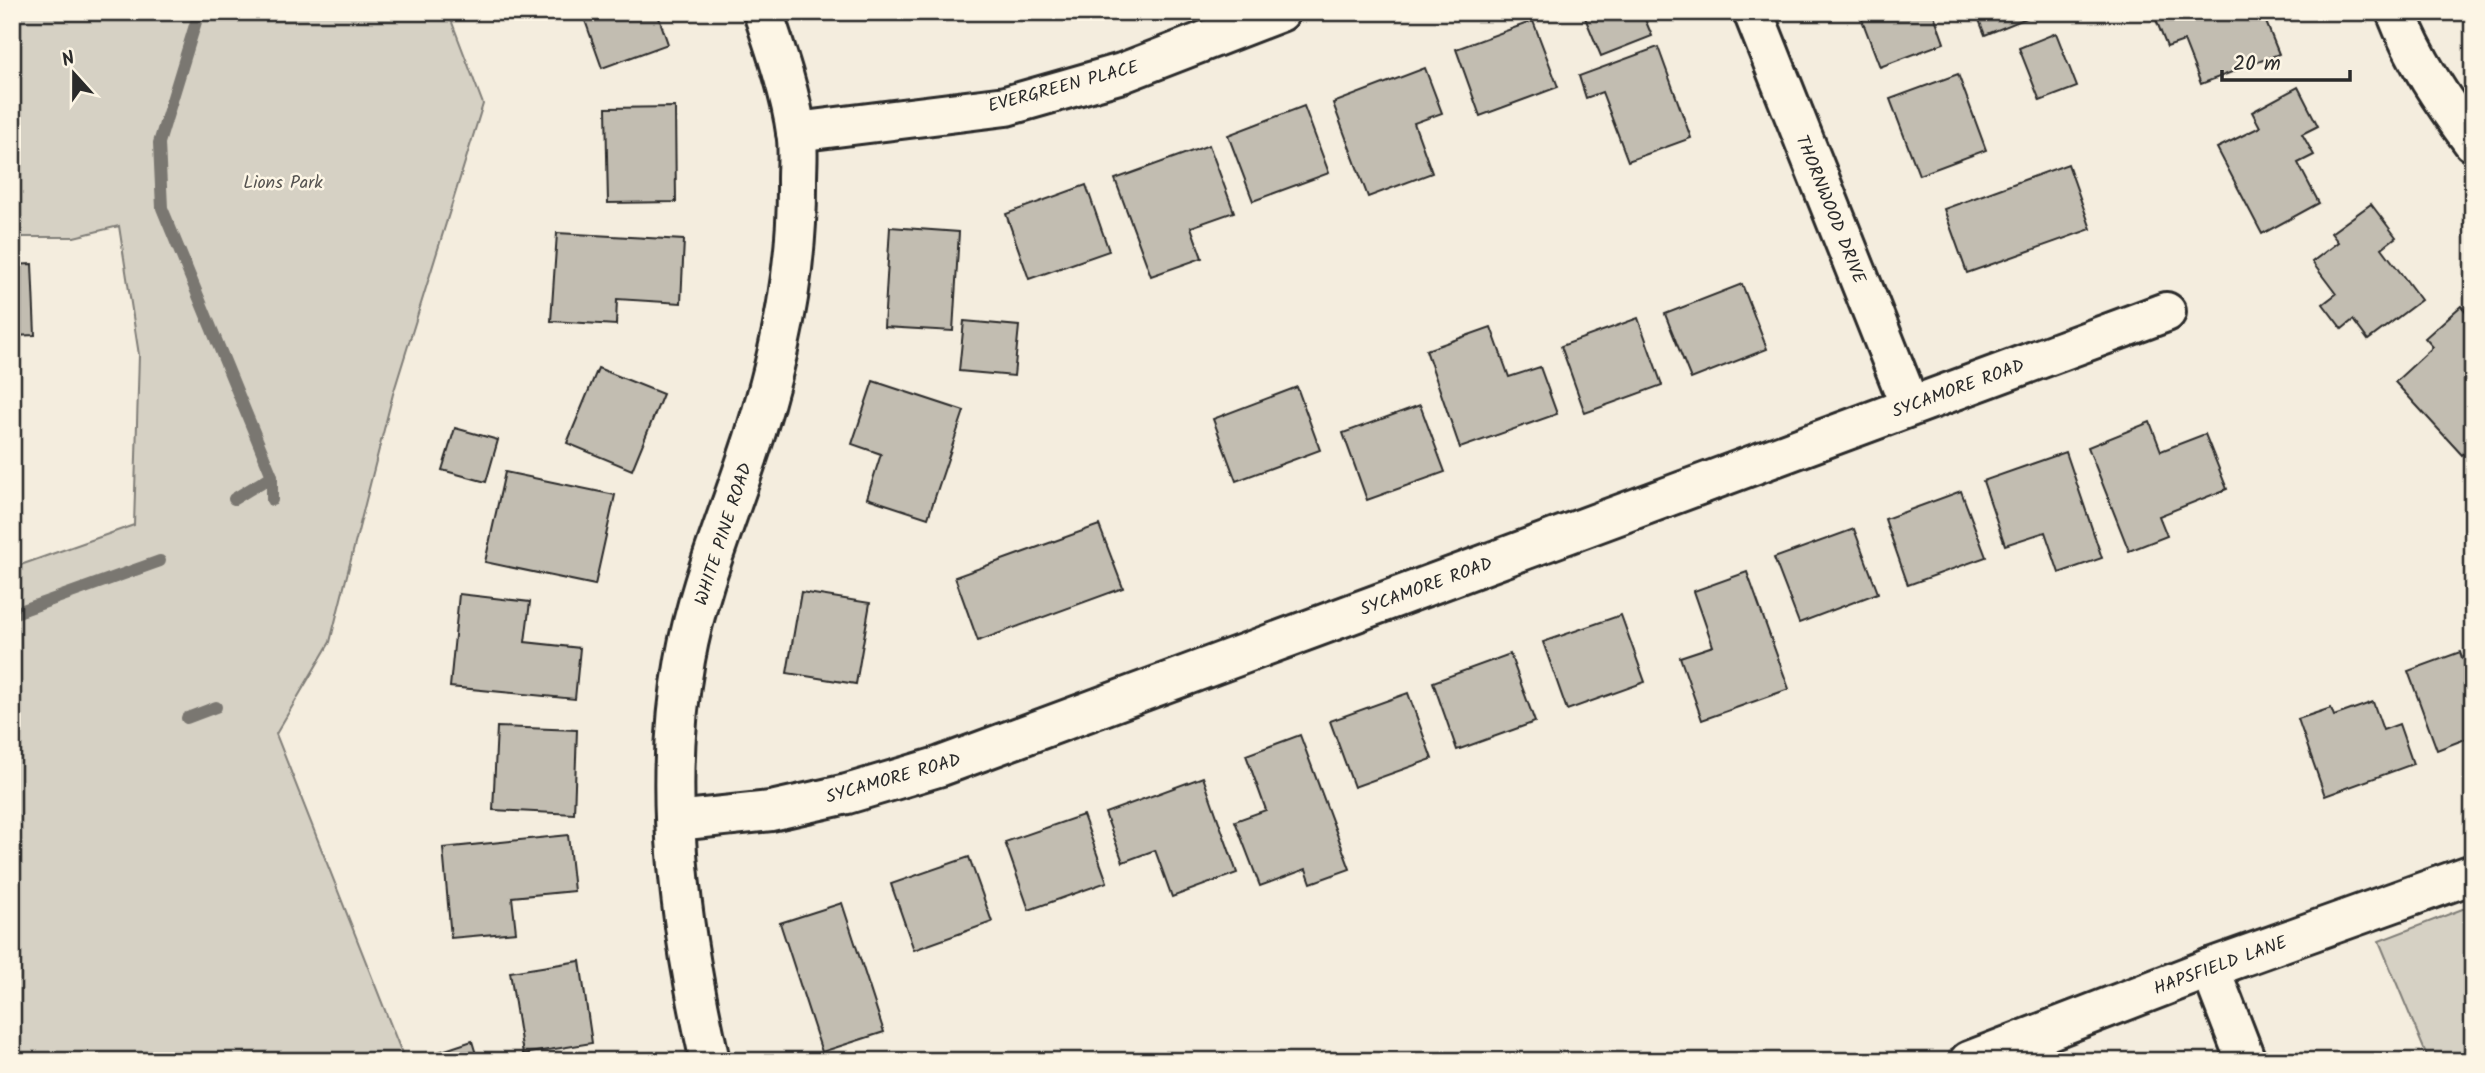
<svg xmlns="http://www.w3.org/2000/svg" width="2485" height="1073" viewBox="0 0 2485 1073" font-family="Kalam,sans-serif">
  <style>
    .green { fill: #d6d1c4; stroke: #807e78; stroke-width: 2 }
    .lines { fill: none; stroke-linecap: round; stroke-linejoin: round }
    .stream { stroke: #7a7771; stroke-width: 12 }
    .building { fill: #c2bdb1; stroke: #2b2b2b; stroke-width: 2 }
    .minor-casing { stroke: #2b2b2b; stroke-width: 44 }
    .minor { stroke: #fcf5e5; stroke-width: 38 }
    .labels { text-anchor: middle; stroke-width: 5; stroke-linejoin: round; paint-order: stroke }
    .street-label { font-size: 18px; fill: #2b2b2b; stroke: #fcf5e5 }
    .park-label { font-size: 18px; fill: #565451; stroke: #fcf5e5 }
  </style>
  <rect width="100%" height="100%" fill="#f4edde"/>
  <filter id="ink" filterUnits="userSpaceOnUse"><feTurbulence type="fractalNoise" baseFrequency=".0143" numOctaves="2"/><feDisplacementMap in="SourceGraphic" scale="14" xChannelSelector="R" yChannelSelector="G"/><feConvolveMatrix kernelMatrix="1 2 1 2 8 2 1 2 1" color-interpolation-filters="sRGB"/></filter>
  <g filter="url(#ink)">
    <g class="green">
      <polygon points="12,12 448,12 483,104 393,394 330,642 276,734 405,1061 12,1061 12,568 134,525 139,355 119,226 74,237 12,237"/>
      <polygon points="2473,905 2473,1061 2429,1061 2379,941"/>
    </g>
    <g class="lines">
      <g class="stream">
        <polyline points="199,12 159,143 162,208 272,476 234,499"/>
        <polyline points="272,500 272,476"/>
        <polyline points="12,614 160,561"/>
        <polyline points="187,718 216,707"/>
      </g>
    </g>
    <g class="building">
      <polygon points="582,12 657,12 668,44 602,68"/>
      <polygon points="1642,12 1652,36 1601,56 1583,13"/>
      <polygon points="1859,12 1933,12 1944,43 1880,67"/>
      <polygon points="1976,12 2025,12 2027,18 1985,35"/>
      <polygon points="2160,12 2262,12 2279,54 2201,84 2184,41 2167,47 2154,15"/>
      <polygon points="1533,21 1558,87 1480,116 1456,49"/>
      <polygon points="2056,33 2077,87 2040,101 2019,48"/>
      <polygon points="1658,47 1691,138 1628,161 1602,92 1586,98 1579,76"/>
      <polygon points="1425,68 1442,113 1414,123 1432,173 1368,197 1333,103"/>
      <polygon points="1958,74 1986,150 1919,175 1890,99"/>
      <polygon points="2298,87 2318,126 2302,134 2314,155 2298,163 2319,203 2262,234 2217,148 2260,127 2252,112"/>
      <polygon points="1304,106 1329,173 1253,201 1228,135"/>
      <polygon points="675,107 676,202 608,203 606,108"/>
      <polygon points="1209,145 1234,212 1191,227 1202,258 1151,276 1115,179"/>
      <polygon points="2068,164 2091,229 1967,273 1944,209"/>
      <polygon points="1086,185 1109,251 1029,279 1006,214"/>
      <polygon points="2371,204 2396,237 2382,248 2421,300 2368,340 2353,320 2342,329 2323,304 2336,294 2312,262 2338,242 2331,233"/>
      <polygon points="890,227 959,232 953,331 884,327"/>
      <polygon points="557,233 684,240 681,303 617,299 616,325 551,321"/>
      <polygon points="32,264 35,335 12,336 12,265"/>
      <polygon points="1742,284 1767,349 1691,379 1665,314"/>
      <polygon points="2461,306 2473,319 2473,445 2462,455 2395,382 2433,347 2425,338"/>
      <polygon points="1638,318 1662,385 1585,413 1561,346"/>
      <polygon points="964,321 1019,326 1014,376 959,371"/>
      <polygon points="1491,327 1509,377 1540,367 1557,414 1460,448 1426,350"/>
      <polygon points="598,368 663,394 632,470 567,443"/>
      <polygon points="873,381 964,411 928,518 867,498 881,454 852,444"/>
      <polygon points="1297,387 1320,450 1236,481 1213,419"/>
      <polygon points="1420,405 1445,472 1367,500 1343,433"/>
      <polygon points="2150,422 2161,451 2205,434 2227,489 2159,516 2167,536 2129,551 2088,447"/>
      <polygon points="455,428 498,440 486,482 442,470"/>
      <polygon points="2066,452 2102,558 2059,573 2045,532 2005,545 1983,481"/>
      <polygon points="505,472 615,495 595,585 485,562"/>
      <polygon points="1961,491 1986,557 1908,585 1885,519"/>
      <polygon points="1099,525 1123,588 978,641 955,577"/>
      <polygon points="1854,529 1878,593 1799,623 1774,558"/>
      <polygon points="1747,572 1789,689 1702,720 1680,657 1713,646 1694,591"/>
      <polygon points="801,592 870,603 856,684 787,673"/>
      <polygon points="459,594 530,602 525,642 580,648 575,699 450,687"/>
      <polygon points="1621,615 1645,682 1567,710 1543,642"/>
      <polygon points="2460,652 2462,658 2473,654 2473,736 2437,750 2408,671"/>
      <polygon points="1510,654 1535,722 1457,750 1433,682"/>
      <polygon points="1408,693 1432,759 1354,787 1330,721"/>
      <polygon points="2373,702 2383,730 2399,724 2413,764 2325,796 2298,719 2331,708 2334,716"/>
      <polygon points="497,727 577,730 574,814 493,810"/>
      <polygon points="1300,735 1350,869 1311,883 1306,869 1260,886 1235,821 1266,810 1246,755"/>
      <polygon points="1203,777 1237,873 1172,897 1155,850 1123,862 1105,813"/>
      <polygon points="1083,815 1107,882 1029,910 1005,842"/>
      <polygon points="568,835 574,891 512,897 516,932 451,938 443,848"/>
      <polygon points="969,857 992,922 914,950 891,884"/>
      <polygon points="842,903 884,1032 822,1052 780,923"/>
      <polygon points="580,961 592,1043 523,1054 510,972"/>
      <polygon points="472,1041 478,1061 422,1061 421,1058"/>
    </g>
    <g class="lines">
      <g class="minor-casing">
        <g id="minor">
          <polyline points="1753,12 1910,406"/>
          <path d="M2396,12c18,47 47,90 77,130"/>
          <polyline points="796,132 1006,106 1122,73 1280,12"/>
          <polyline points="676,821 771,811 847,794 941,766 2166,312"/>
          <polyline points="2210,968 2246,1061"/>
          <path d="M710,1061c-29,-129 -49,-270 -25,-401 12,-68 38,-130 60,-195 32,-92 53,-188 52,-285 0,-16 2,-33 -1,-48 -5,-38 -21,-84 -33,-120"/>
          <polyline points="1969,1061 2213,967 2473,874"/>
        </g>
      </g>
      <use href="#minor" class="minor"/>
    </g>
  </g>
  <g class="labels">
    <g class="street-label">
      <text transform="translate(1063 86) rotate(-15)" y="6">EVERGREEN PLACE</text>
      <text transform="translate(1831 209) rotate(68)" y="6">THORNWOOD DRIVE</text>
      <text transform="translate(1958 388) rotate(-20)" y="6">SYCAMORE ROAD</text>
      <text transform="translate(723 534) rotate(-72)" y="6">WHITE PINE ROAD</text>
      <text transform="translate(1426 586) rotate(-20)" y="6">SYCAMORE ROAD</text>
      <text transform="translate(893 778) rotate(-16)" y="6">SYCAMORE ROAD</text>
      <text transform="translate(2220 965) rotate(-20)" y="6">HAPSFIELD LANE</text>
    </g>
    <g class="park-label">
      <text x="283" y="188">Lions Park</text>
    </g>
  </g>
  <rect width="2485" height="1073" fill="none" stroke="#fcf5e5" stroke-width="42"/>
  <rect x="21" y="21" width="2443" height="1031" fill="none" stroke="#2b2b2b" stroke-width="2.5" filter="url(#ink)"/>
  <g transform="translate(74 74) rotate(339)" stroke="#fcf5e5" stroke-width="5" paint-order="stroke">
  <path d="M0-5L12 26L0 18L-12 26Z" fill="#2b2b2b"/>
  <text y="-10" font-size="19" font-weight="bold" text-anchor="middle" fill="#2b2b2b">N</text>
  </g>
  <path d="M2222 70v10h128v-10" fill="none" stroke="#2b2b2b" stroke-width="3.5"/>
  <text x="2233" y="70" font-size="21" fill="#2b2b2b" stroke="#fcf5e5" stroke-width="5" paint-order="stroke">20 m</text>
</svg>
